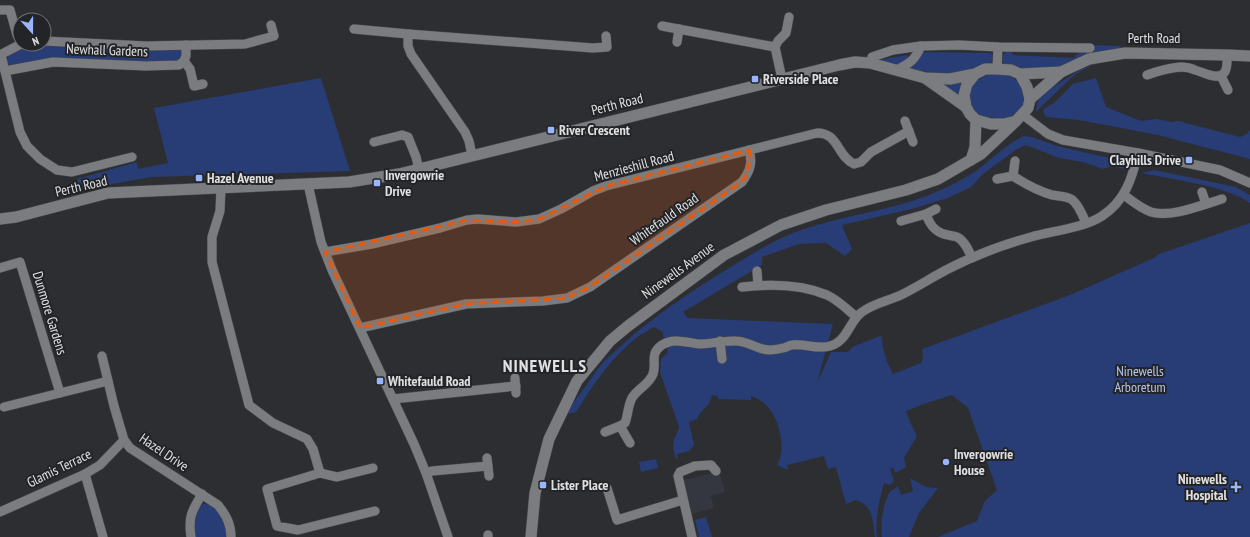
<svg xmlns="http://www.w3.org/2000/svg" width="1250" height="537" viewBox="0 0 1250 537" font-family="'PT Sans Narrow',sans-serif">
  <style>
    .built { fill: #34373f }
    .green { fill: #283c76 }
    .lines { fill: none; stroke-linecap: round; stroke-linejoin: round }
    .minor-casing { stroke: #4a4b4d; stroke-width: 10 }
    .tertiary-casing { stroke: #4a4b4d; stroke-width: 12 }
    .minor { stroke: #7a7c7f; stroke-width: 9 }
    .tertiary { stroke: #7a7c7f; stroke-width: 11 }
    .marked { fill: #e8590c; fill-opacity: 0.2; stroke: #e8590c; stroke-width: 3; stroke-dasharray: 8 5; stroke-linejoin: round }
    .poi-dot { fill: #98b5fd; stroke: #232427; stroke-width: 1.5 }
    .labels { text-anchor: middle; stroke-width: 4; stroke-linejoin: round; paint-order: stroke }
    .street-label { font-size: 14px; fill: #e0e0e2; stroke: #232427 }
    .poi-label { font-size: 14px; font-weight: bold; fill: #e0e0e2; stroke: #232427; text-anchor: start }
    .park-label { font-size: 14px; fill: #b7c7ed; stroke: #232427 }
    .district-label { font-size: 18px; font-weight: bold; letter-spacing: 1px; fill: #e0e0e2; stroke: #232427 }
  </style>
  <rect width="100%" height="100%" fill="#2d2e31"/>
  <polygon class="built" points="719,471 725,492 711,496 714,508 692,514 684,484 684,480"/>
  <g class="green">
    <path d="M30,44l115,5 34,-1 4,4v6l-5,4 -167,4 -4,-3c-1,-12 15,-15 23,-19z"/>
    <path d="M1093,45l28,1 -1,2 -31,7 -27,12 -34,2 -24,-5c-3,-6 -2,-9 3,-13h4l2,4 61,3c3,-8 13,-4 19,-9z"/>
    <polygon points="923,52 991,53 993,57 991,63 956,73 934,74 908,69"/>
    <path d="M907,55l2,6c-11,6 -20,2 -31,-1z"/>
    <polygon points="1098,63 1081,71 1071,78 1036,112 1037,103 1043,93 1080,70"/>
    <path d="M988,75c6,0 13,-1 19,0 16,4 24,28 9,38 -7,5 -12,5 -20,5 -5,-1 -11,0 -15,-2 -13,-7 -16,-26 -4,-36 3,-2 8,-4 11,-5z"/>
    <polygon points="321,78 350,171 151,177 80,190 77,179 137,162 138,169 168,163 154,108"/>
    <polygon points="1096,78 1106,107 1141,121 1156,119 1172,122 1178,121 1240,137 1247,134 1250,130 1250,159 1158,135 1079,120 1046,117 1043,111 1045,108 1054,103 1073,84"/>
    <polygon points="962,82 958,97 939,83"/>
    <path d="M1024,136l8,1 25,9 66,15 4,5 1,4 -16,-4 -9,3 -20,-7 -24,-4 -33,-13 -9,4 -34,25 -12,13 -23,11 -36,11 -70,16 10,24 -7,7 -19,-13 -27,1 -37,13v8l-79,47 5,6 145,6 -16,59 14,-31h17l4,-5 28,-11 2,1c0,13 5,26 11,37l28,-11 2,-5 -1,-9 148,-54 84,-37 5,-4 91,-31v314h-312l39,-16 8,-20 12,-11 -29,-82 -16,-13 -28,9 -18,7 4,11 7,14 -13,22 2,9 -10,6 -3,-5h-3l4,13 -4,4 -6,-2c-5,18 -9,35 -7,54h-2c-2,-15 -2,-32 -19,-37l-10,4 -10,-37 -8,2 -4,-13 -37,9 1,5 -11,-5c10,-16 2,-47 -10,-59 -4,-5 -11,-8 -16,-10v4l-33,-1v-3l-6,-1 -3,9 -9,9 -3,6 -8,3 5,23 -5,6 -12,3 1,5 -3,-2c-1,-5 -3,-12 -1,-17 1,-5 4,-7 5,-13l-19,-55 1,-13 7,-7 -6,-21 -8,-4c-6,4 -13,7 -18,11 -26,21 -43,47 -60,74l-13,3c16,-17 27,-37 42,-55 6,-5 12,-11 18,-16 30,-27 64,-50 98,-71 26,-16 53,-34 83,-44 41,-14 85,-18 125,-34 15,-6 39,-18 51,-27 14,-11 28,-25 44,-32z"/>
    <path d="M1154,170l82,17 14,8v8c-23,-17 -80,-24 -109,-30z"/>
    <polygon points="656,459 658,468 641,472 639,462"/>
    <path d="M910,478l16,9 12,1 -19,25 -10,24h-27c-2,-12 1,-35 8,-45 2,-2 6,-4 8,-6l3,9 12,-4z"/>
    <path d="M203,504c3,0 7,0 9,2 11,6 14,20 15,31h-31c-3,-13 -2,-24 7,-33z"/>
    <polygon points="706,517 712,537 699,537 695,520"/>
  </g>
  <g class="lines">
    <g class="minor-casing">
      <g id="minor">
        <polyline points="0,10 10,10 17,35 20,39"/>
        <polyline points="662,26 775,47 778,41 786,33 789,17"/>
        <polyline points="354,29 408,34 593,48 607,47 606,36"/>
        <polyline points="408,34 408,46 411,54 465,132 469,141 472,155"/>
        <polyline points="44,41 146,46 245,44 274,36 271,25"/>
        <polyline points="677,42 679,29"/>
        <polyline points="775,47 782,79"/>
        <polyline points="0,55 21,44"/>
        <polyline points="1,55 20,132 27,146 40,159 57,170 72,172 132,157"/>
        <polyline points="872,57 893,50 921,46 959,45 998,47 1090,48"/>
        <polyline points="184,61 190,69 194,86 203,84"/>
        <polyline points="997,69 998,47"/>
        <path d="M897,70c13,-7 18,-10 24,-24"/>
        <polyline points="5,71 53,62 146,66 179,65 184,61 186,56 186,45"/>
        <path d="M1147,75c11,-4 21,-7 33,-8 5,0 11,1 15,3 8,2 23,11 29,3 4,-4 3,-13 3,-18"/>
        <polyline points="1221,76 1228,90"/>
        <polyline points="1023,115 1048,134 1063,140 1138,153 1220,170 1250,183"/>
        <polyline points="905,121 913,142"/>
        <polyline points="374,142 402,135 408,137 416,157 419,169"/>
        <path d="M1013,176c12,8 25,15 39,19 6,1 14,1 19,4 7,4 12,17 15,24"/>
        <polyline points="997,179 1013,176 1015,161"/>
        <polyline points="308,184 321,242 332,270 414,444 426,473 448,537"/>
        <polyline points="221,187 220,211 212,237 212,262 249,405 273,423 307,439 313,449 320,473 267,489 277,526 298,530 375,511"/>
        <polyline points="1202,192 1206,204"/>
        <path d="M1124,195c8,6 16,13 27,17 19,6 51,-7 71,-13"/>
        <path d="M926,214c4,12 10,19 22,21 3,1 7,1 9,2 8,4 12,14 15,21"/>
        <polyline points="901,221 926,214 936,209"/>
        <path d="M325,252l47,-8 68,-16 27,-8 11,-1 38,3 23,-3 22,-10 32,-18 13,-5 211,-53c22,0 19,22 37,31l7,-2 10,-10 38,-21"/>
        <polyline points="0,268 20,262 60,393"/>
        <polyline points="757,271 758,285"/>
        <path d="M742,287c27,-3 59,-3 85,8 11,5 20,14 29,22"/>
        <path d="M360,328l106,-24 77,-3 24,-3 23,-11 152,-105c8,-11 11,-19 7,-32"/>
        <polyline points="720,341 722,359"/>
        <path d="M102,356l12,50 10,34 6,8 88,57c8,10 13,19 13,32"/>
        <polyline points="515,378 516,393"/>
        <polyline points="393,399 516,386"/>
        <polyline points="4,407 108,381"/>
        <polyline points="620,426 630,443"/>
        <path d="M605,432l15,-6 5,-3c3,-8 3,-18 7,-25 6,-10 16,-12 21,-24 4,-12 -4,-20 9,-29 12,-8 26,-2 38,-1 12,0 24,-4 36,-3 10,0 18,6 27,8 7,2 13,1 20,-1 3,0 6,-3 9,-3 12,-2 26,5 38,1 18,-5 19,-25 32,-34 12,-9 26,-11 39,-17 16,-8 30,-17 45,-25 27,-14 56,-25 85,-33 21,-6 53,-9 71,-21 23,-15 30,-37 36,-63"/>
        <polyline points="487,458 489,476"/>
        <polyline points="320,473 337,477 373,468"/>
        <polyline points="426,473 432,471 488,466"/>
        <polyline points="85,474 103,537"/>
        <polyline points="607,488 617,520 683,500"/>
        <polyline points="0,512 85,474 100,465 124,440"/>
        <polyline points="488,535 488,537"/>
        <path d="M191,537c-3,-21 1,-26 11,-43"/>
        <polyline points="692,537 678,476 680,472 695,466 711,465 716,471"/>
      </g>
    </g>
    <g class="tertiary-casing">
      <g id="tertiary">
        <polyline points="1020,74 1061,72"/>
        <polyline points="925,78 966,107"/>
        <polyline points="1030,99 1061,72 1089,59 1125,53 1227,55 1250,56"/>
        <polyline points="971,160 975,147 976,120"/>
        <polyline points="0,219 16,217 108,193 349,182 399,174 839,65 855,62 870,63 925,78 950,79 975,74 985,69 997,69 1011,70 1020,74 1027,87 1030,99 1028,108 1016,121 1004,124 991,124 976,120 970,114 966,107 964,95 967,84 975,74"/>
        <polyline points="531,537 535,493 549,439 577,381 610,341 628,326 724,255 781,225 826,210 906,190 938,179 981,154 1015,122"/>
      </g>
    </g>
    <use href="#minor" class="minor"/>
    <use href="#tertiary" class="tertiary"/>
  </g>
  <path class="marked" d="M749,150l2,7 -4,17 -5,8 -152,105 -23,11 -101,6 -106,24 -35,-76 142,-32 49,2 23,-3 67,-33z"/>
  <g class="poi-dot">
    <rect x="751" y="75" width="8" height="8" rx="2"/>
    <rect x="547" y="126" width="8" height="8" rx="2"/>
    <rect x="1185" y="156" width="8" height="8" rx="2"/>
    <rect x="195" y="174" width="8" height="8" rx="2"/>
    <rect x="373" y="179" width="8" height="8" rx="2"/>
    <rect x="376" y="377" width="8" height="8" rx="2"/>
    <circle cx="946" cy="462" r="4"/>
    <rect x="539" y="481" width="8" height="8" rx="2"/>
    <path d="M1234 481h4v4h4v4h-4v4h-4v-4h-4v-4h4z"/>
  </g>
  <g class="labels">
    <g class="street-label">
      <text x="1154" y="43">Perth Road</text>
      <text transform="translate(107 50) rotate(2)" y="5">Newhall Gardens</text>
      <text transform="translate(617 104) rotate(-14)" y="5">Perth Road</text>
      <text transform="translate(634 166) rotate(-15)" y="5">Menzieshill Road</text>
      <text transform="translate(81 186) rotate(-13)" y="5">Perth Road</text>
      <text transform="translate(664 219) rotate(-35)" y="5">Whitefauld Road</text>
      <text transform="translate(678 270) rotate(-36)" y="5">Ninewells Avenue</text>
      <text transform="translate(50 313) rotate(73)" y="5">Dunmore Gardens</text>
      <text transform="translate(164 452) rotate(34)" y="5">Hazel Drive</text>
      <text transform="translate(59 468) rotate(-26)" y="5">Glamis Terrace</text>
    </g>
    <g class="poi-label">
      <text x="763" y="84">Riverside Place</text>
      <text x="559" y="135">River Crescent</text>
      <text x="1181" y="165" text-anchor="end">Clayhills Drive</text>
      <text x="385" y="180">Invergowrie<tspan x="385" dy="16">Drive</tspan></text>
      <text x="207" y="183">Hazel Avenue</text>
      <text x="388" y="386">Whitefauld Road</text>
      <text x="954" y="459">Invergowrie<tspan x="954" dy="16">House</tspan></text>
      <text x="1227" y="484" text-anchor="end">Ninewells<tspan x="1227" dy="16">Hospital</tspan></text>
      <text x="551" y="490">Lister Place</text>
    </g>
    <g class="park-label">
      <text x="1140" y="376">Ninewells<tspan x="1140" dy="16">Arboretum</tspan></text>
    </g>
    <g class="district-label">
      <text x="545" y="372">NINEWELLS</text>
    </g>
  </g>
  <g transform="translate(32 32) rotate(159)"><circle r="19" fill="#232427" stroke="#6f6f72"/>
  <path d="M0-3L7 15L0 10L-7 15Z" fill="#98b5fd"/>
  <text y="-6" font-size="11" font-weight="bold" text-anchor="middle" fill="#e0e0e2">N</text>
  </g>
</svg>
